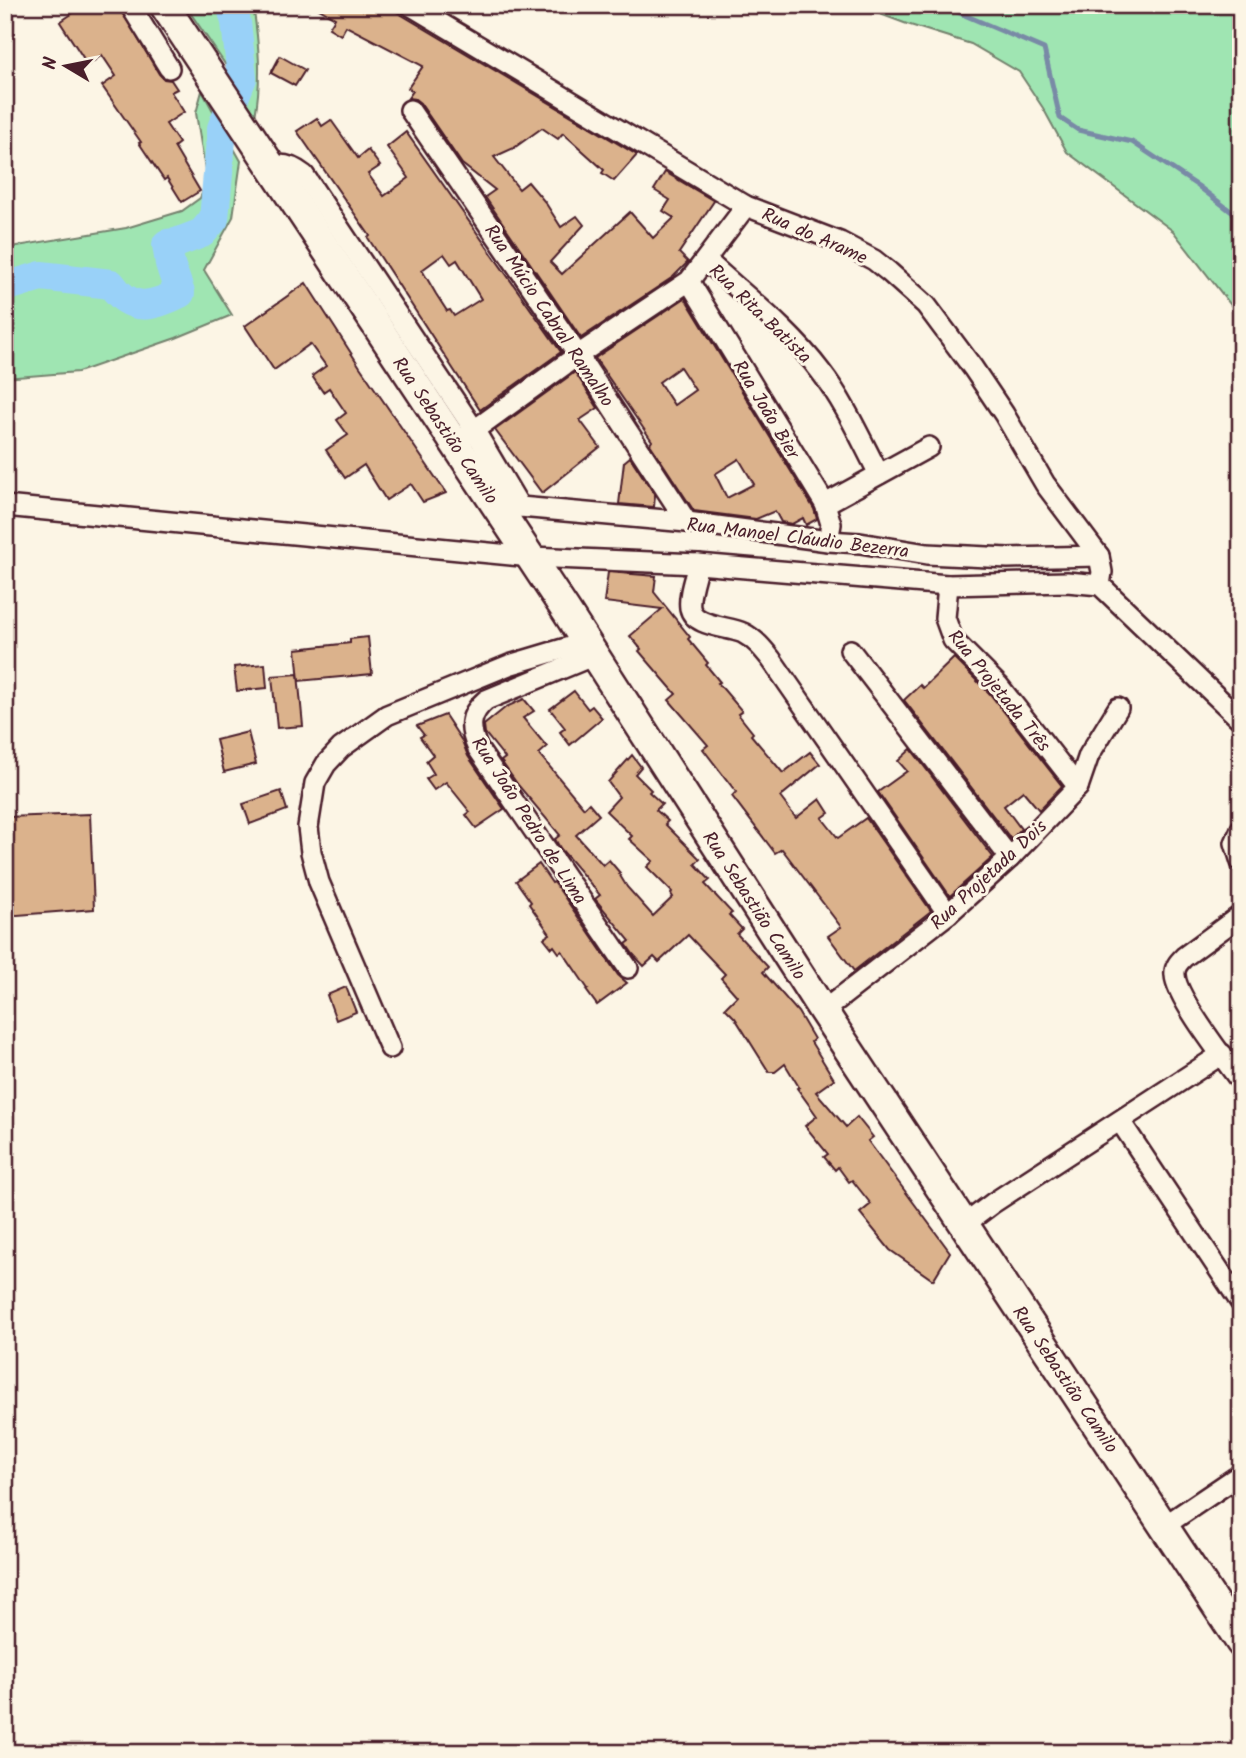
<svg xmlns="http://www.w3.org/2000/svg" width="1246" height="1758" viewBox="0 0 1246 1758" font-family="Kalam,sans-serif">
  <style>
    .green { fill: #9fe5b2; stroke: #74826e; stroke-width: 2 }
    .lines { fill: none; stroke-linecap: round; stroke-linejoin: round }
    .stream { stroke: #798aa6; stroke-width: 5 }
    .river { stroke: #99d1f8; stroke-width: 30 }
    .building { fill: #dbb28c; stroke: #4a1f2b; stroke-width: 2; fill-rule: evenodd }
    .minor-casing { stroke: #4a1f2b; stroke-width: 24 }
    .secondary-casing { stroke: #4a1f2b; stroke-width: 33 }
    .minor { stroke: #fcf5e5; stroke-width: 19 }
    .secondary { stroke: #fcf5e5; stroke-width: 28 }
    .labels { text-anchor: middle; stroke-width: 6; stroke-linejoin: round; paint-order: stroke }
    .street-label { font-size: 19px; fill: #4a1f2b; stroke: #fcf5e5 }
  </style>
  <rect width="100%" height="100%" fill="#fcf5e5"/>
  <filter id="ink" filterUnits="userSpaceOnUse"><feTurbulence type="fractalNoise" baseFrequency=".0143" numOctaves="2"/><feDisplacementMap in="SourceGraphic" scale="14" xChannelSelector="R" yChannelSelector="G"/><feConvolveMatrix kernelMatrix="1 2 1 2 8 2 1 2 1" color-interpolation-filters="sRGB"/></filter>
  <g filter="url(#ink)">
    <g class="green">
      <path d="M185,5h68c6,39 9,73 2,112l-26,-47z"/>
      <polygon points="856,5 1241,5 1241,318 1173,231 1067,152 1043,108 1019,72 971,44 907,24"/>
      <polygon points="202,91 241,161 233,217 204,270 232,315 176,338 78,372 5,378 5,248 126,228 182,211 200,198 207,182 196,113"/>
    </g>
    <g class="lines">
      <polyline class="stream" points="941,5 1044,49 1060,118 1078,130 1132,142 1198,186 1241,219"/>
      <path class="river" d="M5,287l36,-11 70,8c20,29 41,23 69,9l-10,-29 -3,-20 9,-1 26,-10 12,-14 8,-91 20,-50 -6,-56 -5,-17"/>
    </g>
    <g class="building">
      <polygon points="72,5 118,5 159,74 164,79 171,80 177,89 171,92 184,112 166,124 179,143 174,147 200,191 182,202 167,178 164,180 139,143 141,142 102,86 116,76 102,55 88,65 60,22 76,11"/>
      <polygon points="312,5 385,5 637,155 614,181 602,173 604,170 563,133 558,139 542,128 514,148 494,157 519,189 528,182 545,202 561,227 577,216 584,225 550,262 562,274 630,212 653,238 674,218 663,211 670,200 654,190 665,172 714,201 679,253 688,262 673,277 581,338 485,197 495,190 462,164 420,103 415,99 408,98 413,91 408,88 423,66 346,26 341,35 329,28 335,18"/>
      <polygon points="280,56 305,70 295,86 271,73"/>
      <path d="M317,118l5,8 9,-6 27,38 10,-8 12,16 -12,8 16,22 25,-18 -22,-31 19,-15 155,220 -81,58 -112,-172 2,-2 -73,-105zM444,254l7,10 6,-4 24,39 -27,17 -4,-6 -3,1 -11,-17 -14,-24z"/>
      <polygon points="306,283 360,367 446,493 423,502 411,484 386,500 364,465 345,478 326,450 348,435 337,420 346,413 329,388 323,392 312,376 326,366 310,344 274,370 245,326"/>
      <path d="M685,298l129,211 3,10 -11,6 -3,-7 -11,6 -11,-2 -6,-11 -19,8 -62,-8 -44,-67 2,-3 -57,-83zM680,367l15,23 -21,15 -15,-23zM739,459l15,25 -27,14 -12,-24z"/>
      <polygon points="575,372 598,408 580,420 600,447 542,493 495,430"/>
      <polygon points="630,457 655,495 654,507 619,504 624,462"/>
      <polygon points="608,572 656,576 654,592 690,637 688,639 708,663 706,665 720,682 718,683 742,711 738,714 753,733 751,735 783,773 810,752 820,764 780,797 796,818 820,799 829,813 822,818 838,838 866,818 931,911 854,971 828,936 841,927 782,849 775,853 732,796 736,792 703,749 708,745 669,700 676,694 639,651 641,649 630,636 662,609 604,602"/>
      <polygon points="368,637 372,674 299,681 296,649 350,643 350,639"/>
      <polygon points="954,658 990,694 1062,786 1039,810 1023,791 1004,806 1021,829 1011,839 904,700 920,685 923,688"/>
      <polygon points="265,664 267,688 237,691 234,667"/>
      <polygon points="298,674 303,726 277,728 272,676"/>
      <polygon points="574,691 588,709 592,706 602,718 570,745 560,732 565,728 550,709"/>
      <polygon points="524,699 534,711 523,718 547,747 539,754 584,808 589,803 599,815 576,835 603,865 609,860 620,873 619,874 627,887 653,916 673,897 671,894 672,892 647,867 653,861 629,839 632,836 606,811 619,797 608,782 632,755 641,767 635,774 651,790 649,792 662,804 656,810 668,821 665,824 700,859 695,864 710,880 705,884 732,913 729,915 742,929 737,934 768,967 763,972 798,1012 814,1039 811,1042 834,1079 816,1092 846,1127 857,1117 873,1137 868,1141 950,1252 933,1280 890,1250 860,1213 871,1204 852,1180 849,1182 838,1167 835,1170 824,1157 828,1154 805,1126 817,1116 797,1088 799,1087 785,1064 775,1072 769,1072 735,1018 725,1008 737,996 721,978 725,974 688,935 659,962 654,957 644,966 633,954 626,944 630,941 595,899 600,895 560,848 555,839 560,835 518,785 501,761 505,758 485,733 484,725 506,707"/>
      <polygon points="445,715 462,741 468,756 504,809 476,828 466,815 470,812 446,782 434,790 426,779 434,774 426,761 433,755 420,737 424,735 417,726"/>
      <polygon points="248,732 256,764 224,772 216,740"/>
      <polygon points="911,749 993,857 950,896 878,792 907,771 898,761"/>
      <polygon points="281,791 287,810 250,824 243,804"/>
      <polygon points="90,814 94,909 5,916 5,817"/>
      <polygon points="539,864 552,883 554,882 618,975 627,983 597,1005 586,990 588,989 562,951 559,953 554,946 552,948 544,938 550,934 529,904 531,902 516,881"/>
      <polygon points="346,987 356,1012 336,1020 327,995"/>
    </g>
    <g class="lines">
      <g class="minor-casing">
        <g id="minor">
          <polyline points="130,5 169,68"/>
          <polyline points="410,5 746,206 840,242 874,260 889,272 926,305 973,368 1004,414 1045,484 1099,556 1102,572 1100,585"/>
          <polyline points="410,110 578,355 687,522"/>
          <path d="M269,167c13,-5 25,0 35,8l171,256 45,76"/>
          <path d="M706,260c39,36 83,69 115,112 24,31 40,68 58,102"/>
          <polyline points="689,281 825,504 831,524 828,541"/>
          <polyline points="466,436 578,355 689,281 746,206"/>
          <polyline points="825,504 929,447"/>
          <polyline points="5,506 531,557 698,564 948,585 1067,582 1100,585 1241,720"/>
          <polyline points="498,507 520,507 687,522 828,541 860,543 927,554 1008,558 1099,556"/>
          <path d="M698,564c-3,13 -10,31 -8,44 4,19 38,18 53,25 12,6 20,16 28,26l177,255"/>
          <polyline points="948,585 945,618 953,640 999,686 1078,787"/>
          <polyline points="850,650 1010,858"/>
          <path d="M595,655l-109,45c-18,15 -17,29 -8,49l150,219"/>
          <polyline points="1241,829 1235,843 1241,862"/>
          <path d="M1241,915l-57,42c-5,5 -10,10 -9,18 1,23 51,86 66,107"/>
          <polyline points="823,1011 948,914 1010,858 1078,787 1089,755 1118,708"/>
          <polyline points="390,1048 319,882 311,852 308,827 315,783 326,764 341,748 387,715 509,665 586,642"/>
          <polyline points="1120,1121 1241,1303"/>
          <polyline points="964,1225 993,1203 1222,1054"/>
          <polyline points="1164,1526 1241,1474"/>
        </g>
      </g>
      <g class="secondary-casing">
        <polyline id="secondary" points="164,5 566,611 823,1011 1241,1643"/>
      </g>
      <use href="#minor" class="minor"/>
      <use href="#secondary" class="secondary"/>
    </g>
  </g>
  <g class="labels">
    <g class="street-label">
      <text transform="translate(815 235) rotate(24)" y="7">Rua do Arame</text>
      <text transform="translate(761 313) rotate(44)" y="7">Rua Rita Batista</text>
      <text transform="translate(550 315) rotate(56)" y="7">Rua Múcio Cabral Ramalho</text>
      <text transform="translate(767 409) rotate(59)" y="7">Rua João Bier</text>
      <text transform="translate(446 430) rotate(56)" y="7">Rua Sebastião Camilo</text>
      <text transform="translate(798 537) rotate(7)" y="7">Rua Manoel Cláudio Bezerra</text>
      <text transform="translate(1000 690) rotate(51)" y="7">Rua Projetada Três</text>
      <text transform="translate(530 820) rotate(57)" y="7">Rua João Pedro de Lima</text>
      <text transform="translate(988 874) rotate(-43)" y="7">Rua Projetada Dois</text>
      <text transform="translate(755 905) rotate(57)" y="7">Rua Sebastião Camilo</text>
      <text transform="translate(1066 1379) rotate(56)" y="7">Rua Sebastião Camilo</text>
    </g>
  </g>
  <rect width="1246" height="1758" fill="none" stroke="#fcf5e5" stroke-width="28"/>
  <rect x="14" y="14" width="1218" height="1730" fill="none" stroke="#4a1f2b" stroke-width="2.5" filter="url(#ink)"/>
  <g transform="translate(66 66) rotate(280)" stroke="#fcf5e5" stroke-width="5" paint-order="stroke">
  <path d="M0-5L12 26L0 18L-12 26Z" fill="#4a1f2b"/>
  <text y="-10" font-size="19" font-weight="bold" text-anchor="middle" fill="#4a1f2b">N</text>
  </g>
</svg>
